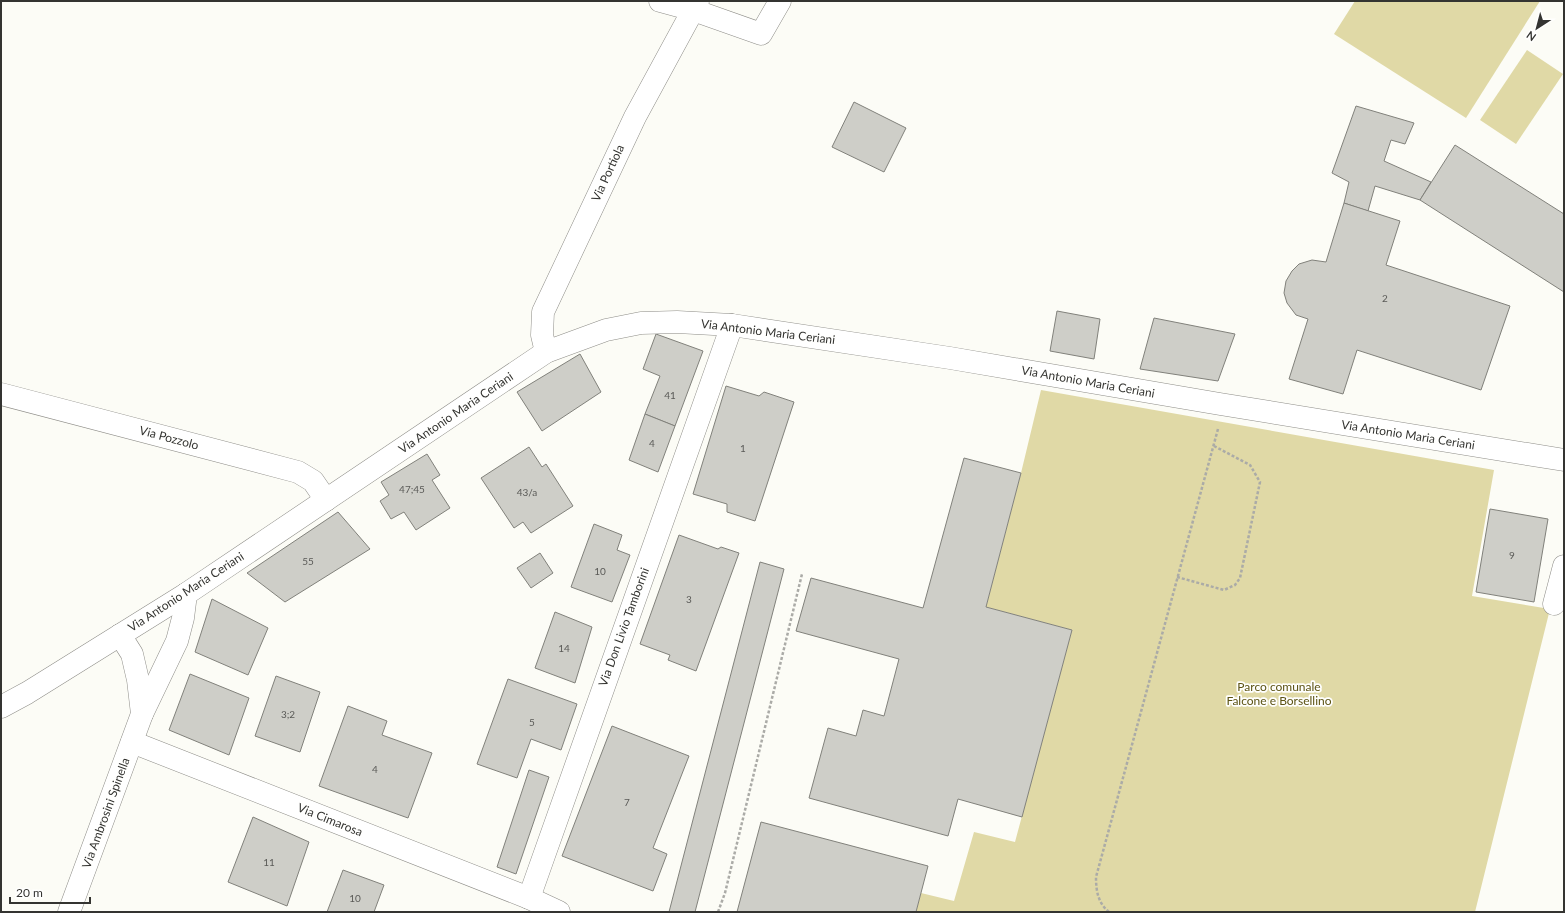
<svg xmlns="http://www.w3.org/2000/svg" width="1565" height="913" viewBox="0 0 1565 913" font-family="Lato,sans-serif">
  <style>
    .green { fill: #e0d9a6 }
    .building { fill: #cecec8; stroke: #81817b }
    .lines { fill: none; stroke-linecap: round; stroke-linejoin: round }
    .minor-casing { stroke: #8e8d88; stroke-width: 23 }
    .path { stroke: #ababa7; stroke-width: 2.5; stroke-dasharray: 3 2; stroke-linecap: butt }
    .minor { stroke: #fff; stroke-width: 22 }
    .labels { text-anchor: middle; stroke-width: 3.5; stroke-linejoin: round; paint-order: stroke }
    .number-label { font-size: 10px; fill: #5a5a57 }
    .street-label { font-size: 12px; fill: #343431; stroke: #fffffe }
    .park-label { font-size: 12px; fill: #5c5314; stroke: #fffffe }
  </style>
  <rect width="100%" height="100%" fill="#fcfcf6"/>
  <g class="green">
    <polygon points="1355,1 1540,1 1466,118 1334,34"/>
    <polygon points="1527,50 1563,74 1516,144 1480,120"/>
    <polygon points="1041,390 1494,470 1472,596 1550,609 1475,912 916,912 921,893 954,901 974,832 1015,842 1072,630 986,607 1021,473"/>
  </g>
  <g class="building">
    <polygon points="854,102 906,128 884,172 832,147"/>
    <polygon points="1356,106 1414,123 1405,144 1391,140 1384,161 1431,182 1420,200 1375,186 1368,211 1344,203 1349,182 1332,173"/>
    <polygon points="1455,145 1564,214 1564,292 1420,200"/>
    <polygon points="1344,203 1400,221 1386,265 1510,306 1481,390 1357,350 1343,394 1289,379 1308,319 1296,315 1287,303 1284,293 1286,281 1292,271 1299,264 1312,260 1326,262"/>
    <polygon points="1057,311 1100,319 1094,359 1050,351"/>
    <polygon points="1154,318 1235,334 1218,381 1140,369"/>
    <polygon points="656,334 703,351 675,426 645,414 660,376 643,369"/>
    <polygon points="580,354 601,392 542,431 517,392"/>
    <polygon points="726,386 759,396 764,392 794,402 755,521 727,512 727,504 693,494"/>
    <polygon points="645,414 675,426 658,472 629,460"/>
    <polygon points="529,447 542,467 546,464 573,506 531,533 523,522 514,528 481,478"/>
    <polygon points="427,454 440,475 432,480 450,508 416,530 404,512 391,519 380,501 389,495 381,482"/>
    <polygon points="964,458 1021,473 986,607 1072,630 1022,817 958,799 948,836 809,798 828,728 856,736 863,710 884,716 899,659 796,631 811,578 923,608"/>
    <polygon points="1490,509 1548,519 1534,602 1476,592"/>
    <polygon points="338,512 370,549 285,602 247,573"/>
    <polygon points="594,524 622,535 617,550 630,555 612,602 571,587"/>
    <polygon points="679,535 718,549 721,547 739,553 696,671 668,660 670,655 640,644"/>
    <polygon points="540,553 553,573 531,588 517,568"/>
    <polygon points="760,562 784,569 695,912 669,912"/>
    <polygon points="212,599 268,628 248,675 195,652"/>
    <polygon points="555,612 592,627 575,683 535,668"/>
    <polygon points="190,674 249,698 229,755 169,730"/>
    <polygon points="276,676 320,692 300,752 255,736"/>
    <polygon points="508,679 577,704 561,750 531,739 517,778 477,764"/>
    <polygon points="348,706 387,721 382,735 432,753 408,818 319,786"/>
    <polygon points="612,726 689,756 653,848 667,854 653,891 562,856"/>
    <polygon points="529,770 549,777 516,874 497,867"/>
    <polygon points="253,817 309,842 287,906 228,882"/>
    <polygon points="761,822 928,866 916,912 737,912"/>
    <polygon points="343,870 384,885 374,912 327,912"/>
  </g>
  <g class="lines">
    <g class="minor-casing">
      <g id="minor">
        <polyline points="660,1 693,10 761,34 780,1"/>
        <polyline points="546,352 542,335 543,312 635,117 698,1"/>
        <polyline points="1,394 298,472 313,481 326,500"/>
        <polyline points="1554,604 1564,566"/>
        <polyline points="120,635 132,654 138,680 142,714"/>
        <polyline points="1,707 27,693 186,594 546,352 606,330 641,323 677,322 732,325 950,358 1220,404 1564,460"/>
        <polyline points="132,742 529,898 559,912"/>
        <polyline points="529,898 732,325"/>
        <polyline points="69,912 142,714 177,641 183,618 186,594"/>
      </g>
    </g>
    <g class="path">
      <polyline points="1177,577 1224,590 1235,585 1240,578 1260,482 1250,465 1214,446"/>
      <polyline points="718,912 725,893 802,574"/>
      <path d="M1109,912c-11,-9 -13,-21 -13,-35l122,-448"/>
    </g>
    <use href="#minor" class="minor"/>
  </g>
  <g class="labels">
    <g class="number-label">
      <text x="1385" y="302">2</text>
      <text x="670" y="399">41</text>
      <text x="652" y="447">4</text>
      <text x="743" y="452">1</text>
      <text x="412" y="493">47;45</text>
      <text x="527" y="496">43/a</text>
      <text x="1512" y="559">9</text>
      <text x="308" y="565">55</text>
      <text x="600" y="575">10</text>
      <text x="689" y="603">3</text>
      <text x="564" y="652">14</text>
      <text x="288" y="718">3;2</text>
      <text x="532" y="726">5</text>
      <text x="375" y="773">4</text>
      <text x="627" y="806">7</text>
      <text x="269" y="866">11</text>
      <text x="355" y="902">10</text>
    </g>
    <g class="street-label">
      <text transform="translate(608 173) rotate(-65)" y="4">Via Portiola</text>
      <text transform="translate(768 332) rotate(7)" y="4">Via Antonio Maria Ceriani</text>
      <text transform="translate(1088 382) rotate(10)" y="4">Via Antonio Maria Ceriani</text>
      <text transform="translate(456 413) rotate(-34)" y="4">Via Antonio Maria Ceriani</text>
      <text transform="translate(1408 435) rotate(9)" y="4">Via Antonio Maria Ceriani</text>
      <text transform="translate(169 438) rotate(15)" y="4">Via Pozzolo</text>
      <text transform="translate(186 592) rotate(-33)" y="4">Via Antonio Maria Ceriani</text>
      <text transform="translate(624 627) rotate(-70)" y="4">Via Don Livio Tamborini</text>
      <text transform="translate(106 813) rotate(-70)" y="4">Via Ambrosini Spinella</text>
      <text transform="translate(330 820) rotate(22)" y="4">Via Cimarosa</text>
    </g>
    <g class="park-label">
      <text x="1279" y="691">Parco comunale<tspan x="1279" dy="14">Falcone e Borsellino</tspan></text>
    </g>
  </g>
  <rect width="1565" height="913" fill="none" stroke="#343431" stroke-width="4"/>
  <g transform="translate(1537 28) rotate(216)" stroke="#fffffe" stroke-width="3" paint-order="stroke">
  <path d="M0-3L7 15L0 10L-7 15Z" fill="#343431"/>
  <text y="-6" font-size="11" font-weight="bold" text-anchor="middle" fill="#343431">N</text>
  </g>
  <path d="M10 897v6h80v-6" fill="none" stroke="#343431" stroke-width="2"/>
  <text x="16" y="897" font-size="12" fill="#343431" stroke="#fffffe" stroke-width="3" paint-order="stroke">20 m</text>
</svg>
